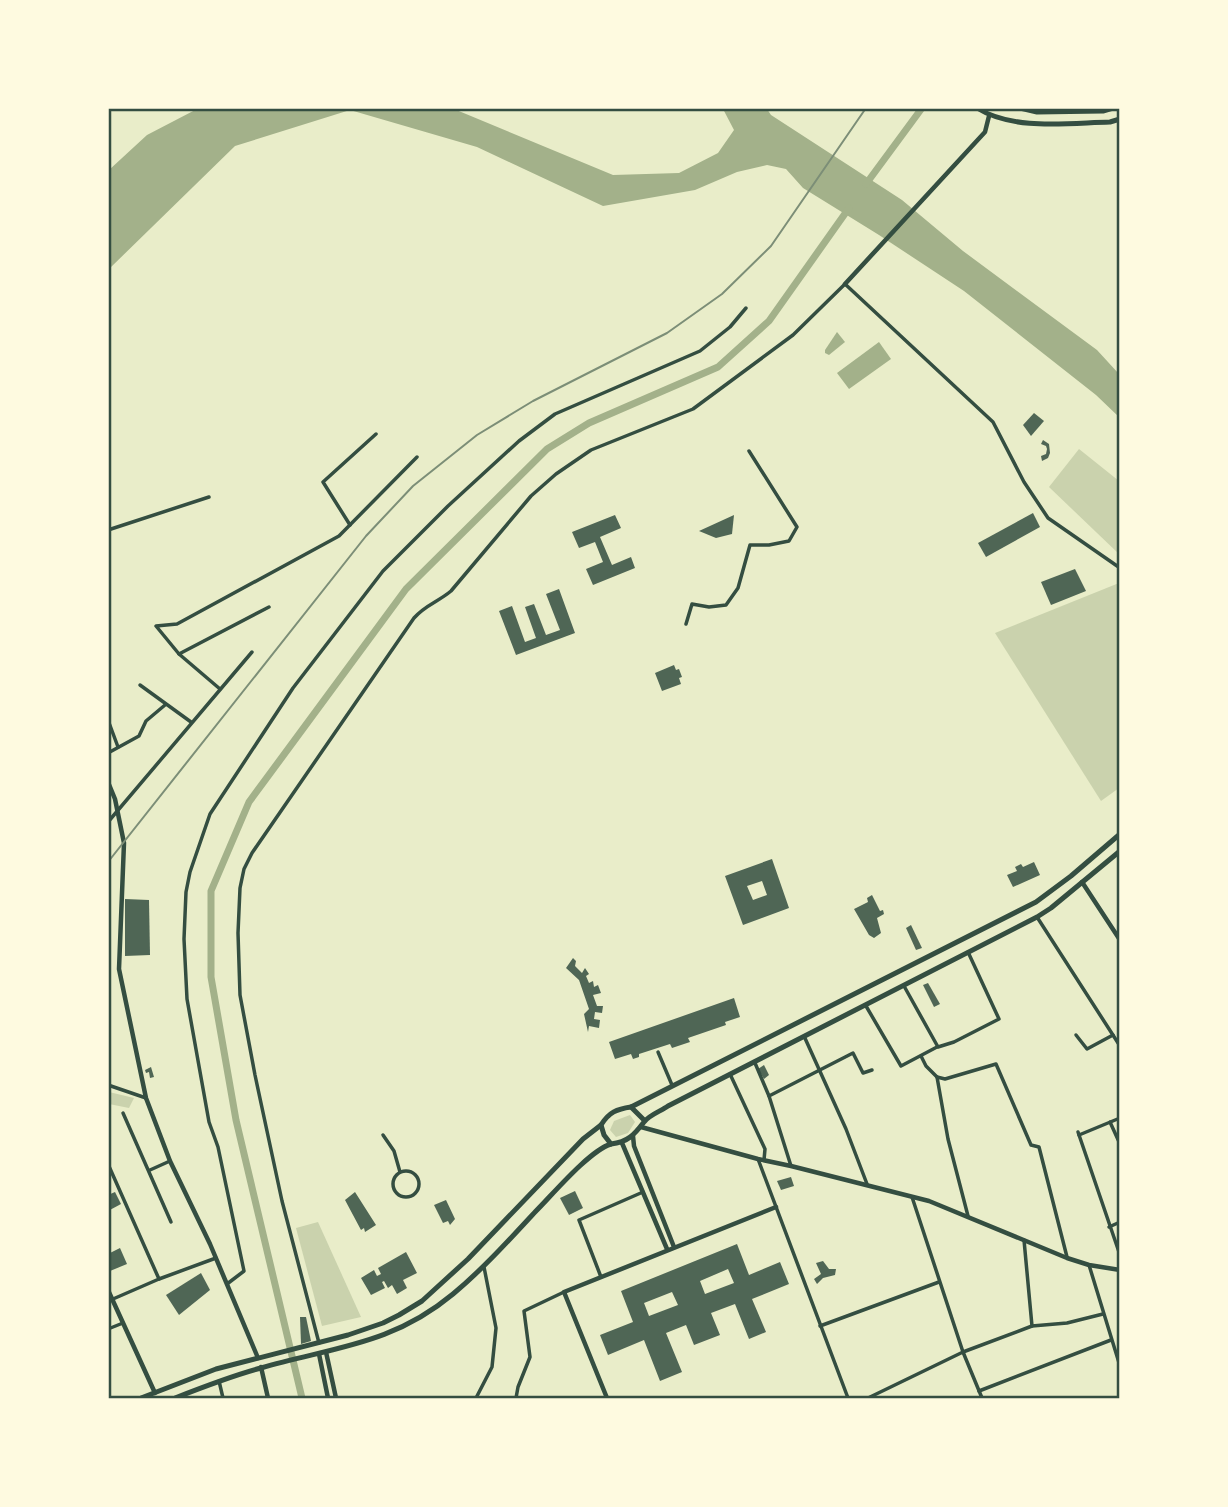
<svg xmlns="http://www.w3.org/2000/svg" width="1228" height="1507" viewBox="0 0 1228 1507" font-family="Roboto,sans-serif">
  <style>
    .green { fill: #cad2ad }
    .water { fill: #a3b18a }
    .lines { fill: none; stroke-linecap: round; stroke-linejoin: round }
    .canal { stroke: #a3b18a; stroke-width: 7 }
    .building { fill: #4f6655; fill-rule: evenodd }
    .minor { stroke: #344e41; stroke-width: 3.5 }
    .tertiary { stroke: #344e41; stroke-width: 4.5 }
    .primary { stroke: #344e41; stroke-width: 5 }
    .rail { stroke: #7c8e77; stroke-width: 2 }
    .neatline { fill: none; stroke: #344e41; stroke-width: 2.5 }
  </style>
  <rect width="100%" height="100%" fill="#e9edc9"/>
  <g class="green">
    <polygon points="1079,449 1119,481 1119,554 1049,487"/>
    <polygon points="1119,583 1119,788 1101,801 995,633"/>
    <polygon points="109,1092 134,1098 129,1108 109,1104"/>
    <polygon points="630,1115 635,1122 628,1133 616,1137 610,1130 614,1121"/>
    <polygon points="318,1222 361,1317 322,1326 296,1228"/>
  </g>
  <g class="water">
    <polygon points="197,109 454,109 613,175 679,173 718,153 734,130 723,109 767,109 771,115 902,200 963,251 1097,350 1119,374 1119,417 1096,395 964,291 879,235 803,188 786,169 767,165 737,172 695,190 603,206 477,147 350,110 235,146 109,269 109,170 147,135"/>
    <polygon points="837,332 845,342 829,355 825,353 825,350"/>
    <polygon points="879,342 891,359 849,389 837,373"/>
  </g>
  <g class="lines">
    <g class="canal">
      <polyline points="866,184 922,108"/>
      <polyline points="302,1398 236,1120 211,977 211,891 249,802 406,589 547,449 589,423 718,367 769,321 849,208"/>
    </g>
  </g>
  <g class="building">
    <polygon points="1034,413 1044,421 1031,436 1023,425"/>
    <polygon points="1043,440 1049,444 1050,453 1048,458 1042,461 1041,456 1046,454 1047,449 1046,446 1041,444"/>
    <polygon points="1033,513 1040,527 986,557 978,543"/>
    <polygon points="615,515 621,528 600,537 612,565 631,557 635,568 593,585 586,569 603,562 595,542 579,548 572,532"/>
    <polygon points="734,515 732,534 716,538 699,531"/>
    <polygon points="1075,569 1086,591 1051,605 1041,582"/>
    <polygon points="559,589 575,633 516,655 499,611 512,606 525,642 536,638 525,607 534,604 546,635 560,630 546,594"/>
    <polygon points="674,665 676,670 679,669 682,677 679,678 681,684 662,691 655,673"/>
    <path d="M772,859l17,49 -46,17 -18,-49zM762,881l5,14 -14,5 -6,-14z"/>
    <polygon points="1034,862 1040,875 1013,887 1007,875 1017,871 1015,867 1021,864 1023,867"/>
    <polygon points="872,895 880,911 883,910 884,914 877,918 881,933 874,938 869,935 854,909 868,902 867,898"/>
    <polygon points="125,899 149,900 150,955 125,956"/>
    <polygon points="911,925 922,948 916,950 906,928"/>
    <polygon points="573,958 576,961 575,966 582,973 585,968 589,974 586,976 589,983 593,981 594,987 598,985 601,993 593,995 597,1006 603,1006 602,1013 595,1012 594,1019 600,1020 599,1028 589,1026 588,1032 584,1014 589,1009 579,980 566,968"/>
    <polygon points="928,983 940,1004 934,1007 923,985"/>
    <polygon points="734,998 740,1017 725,1022 726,1025 688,1038 690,1042 672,1048 670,1044 639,1054 639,1057 633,1059 631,1054 615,1059 609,1042"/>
    <polygon points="764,1065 769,1075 764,1079 758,1069"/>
    <polygon points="151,1067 154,1077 150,1078 149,1072 146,1073 145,1070"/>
    <polygon points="791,1177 794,1186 781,1190 777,1181"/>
    <polygon points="575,1191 583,1208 569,1215 560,1198"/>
    <polygon points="115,1192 121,1204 108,1211 108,1195"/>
    <polygon points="355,1192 376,1225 365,1232 364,1228 361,1230 345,1200"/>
    <polygon points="446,1200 455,1219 450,1225 448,1221 443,1223 434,1205"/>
    <path d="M737,1244l12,31 31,-13 9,22 -37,15 14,33 -17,7 -14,-35 -24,9 9,22 -26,10 -8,-20 -20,8 16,39 -22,9 -16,-41 -36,15 -8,-20 33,-13 -12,-31zM728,1269l6,14 -29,11 -5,-13zM672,1292l6,13 -29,11 -5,-13z"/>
    <polygon points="120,1248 127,1264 110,1271 108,1254"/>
    <polygon points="406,1252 417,1273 403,1280 407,1288 397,1294 392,1285 388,1288 384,1281 382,1282 385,1288 371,1295 361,1278 374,1270 377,1276 381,1274 378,1268"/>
    <polygon points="823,1261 829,1269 836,1269 835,1275 823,1278 817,1284 814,1279 821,1274 816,1263"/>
    <polygon points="201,1273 210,1290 179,1315 166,1295"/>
    <polygon points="300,1317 306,1317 311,1341 301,1344"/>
  </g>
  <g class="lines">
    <g class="minor">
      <polyline points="350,525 323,482 376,434"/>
      <polyline points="108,530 209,497"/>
      <polyline points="686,624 692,604 709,607 726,605 738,588 750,545 769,545 789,541 797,527 749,451"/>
      <polyline points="179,654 156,626 177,624 339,536 417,457"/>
      <polyline points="140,685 191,722"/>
      <polyline points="220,689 179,654 269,607"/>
      <polyline points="108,720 118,747"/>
      <polyline points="108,753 139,736 146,721 165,705"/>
      <polyline points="108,822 252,652"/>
      <polyline points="1037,917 1120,1046"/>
      <polyline points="904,986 938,1047 954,1042 999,1019 968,952"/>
      <polyline points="866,1006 901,1066 937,1047"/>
      <polyline points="1076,1035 1087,1049 1113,1035"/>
      <polyline points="804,1036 846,1129 867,1184"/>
      <polyline points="658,1052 672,1085"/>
      <polyline points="921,1056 926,1066 937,1077 948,1139 968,1216"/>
      <polyline points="755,1063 769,1096"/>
      <polyline points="730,1074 765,1149 764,1160"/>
      <polyline points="937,1077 945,1079 996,1064 1031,1145 1039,1147 1067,1257"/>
      <polyline points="108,1085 146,1098"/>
      <polyline points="123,1113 171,1222"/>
      <polyline points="1110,1122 1120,1144"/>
      <polyline points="1078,1132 1120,1255"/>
      <polyline points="383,1135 394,1151 400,1172"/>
      <polyline points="1079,1135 1120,1118"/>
      <polyline points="758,1159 848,1398"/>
      <polyline points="108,1164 159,1279"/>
      <polyline points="791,1166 769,1096 853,1053 863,1073 872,1070"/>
      <polyline points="150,1170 170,1161"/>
      <circle cx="406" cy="1184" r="13"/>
      <polyline points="912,1197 963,1352 982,1398"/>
      <polyline points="1109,1227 1120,1222"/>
      <polyline points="1089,1265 1120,1366"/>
      <polyline points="601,1277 579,1220 643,1192"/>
      <polyline points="227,1284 244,1271 218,1147 209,1122 187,999 184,939 186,892 190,872 210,814 293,688 383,571 448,506 519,441 555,414 700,351 730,327 746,308"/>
      <polyline points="113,1299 159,1279 216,1258"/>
      <polyline points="820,1326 939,1282"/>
      <polyline points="1032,1326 1067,1323 1103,1314"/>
      <polyline points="108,1329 123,1323"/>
      <path d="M319,1343l-37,-142 -27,-126 -15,-80 -2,-62 2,-45 4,-19 8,-16 162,-235c11,-13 24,-16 37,-27l80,-95 25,-22 35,-24 102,-41 100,-74 52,-51 148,138 31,60 24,36 72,50"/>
      <polyline points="219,1381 223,1398"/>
      <polyline points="979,1391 1111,1340"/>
      <polyline points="476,1398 492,1367 496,1328 484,1267"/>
      <polyline points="516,1398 518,1387 530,1357 524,1311 564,1292"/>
      <polyline points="868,1398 963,1352 1032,1326 1024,1240"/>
    </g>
    <g class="tertiary">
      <polyline points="845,284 985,132 989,116"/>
      <polyline points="108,782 115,799 124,843 119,969 146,1098 170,1161 210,1244 258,1358"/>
      <polyline points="1082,882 1120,940"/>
      <polyline points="641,1127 758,1159 791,1166 929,1201 1067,1258 1089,1265 1120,1270"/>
      <polyline points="633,1136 634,1146 674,1247"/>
      <polyline points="622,1143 667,1249"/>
      <polyline points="108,1290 155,1393"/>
      <polyline points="326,1352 336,1398"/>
      <polyline points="319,1354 328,1398"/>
      <polyline points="261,1367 268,1398"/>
      <polyline points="607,1398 564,1292 776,1207"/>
    </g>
    <g class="primary">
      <path d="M977,108c37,23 91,15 133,14l10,-3"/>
      <polyline points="1020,108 1037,112 1103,111 1113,108"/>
      <polyline points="631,1107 1036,902 1071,876 1120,834"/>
      <path d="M645,1121l-14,-14c-14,2 -22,5 -30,18l3,10 7,9c17,-2 23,-9 33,-22 5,-7 17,-11 24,-16l369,-189 14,-9 69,-57"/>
      <polyline points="141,1398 216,1369 348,1335 383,1323 399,1315 422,1301 468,1259 583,1139 601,1125"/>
      <path d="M175,1398c28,-11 56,-22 86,-30 72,-21 131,-23 192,-74 30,-25 56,-54 83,-83 17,-17 53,-60 75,-67"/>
    </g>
    <polyline class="rail" points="108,862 366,536 413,486 477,435 533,401 667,333 722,294 771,246 866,108"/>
  </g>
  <rect width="1228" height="1507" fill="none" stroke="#fefae0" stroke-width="220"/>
  <rect x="110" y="110" width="1008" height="1287" class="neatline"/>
</svg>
